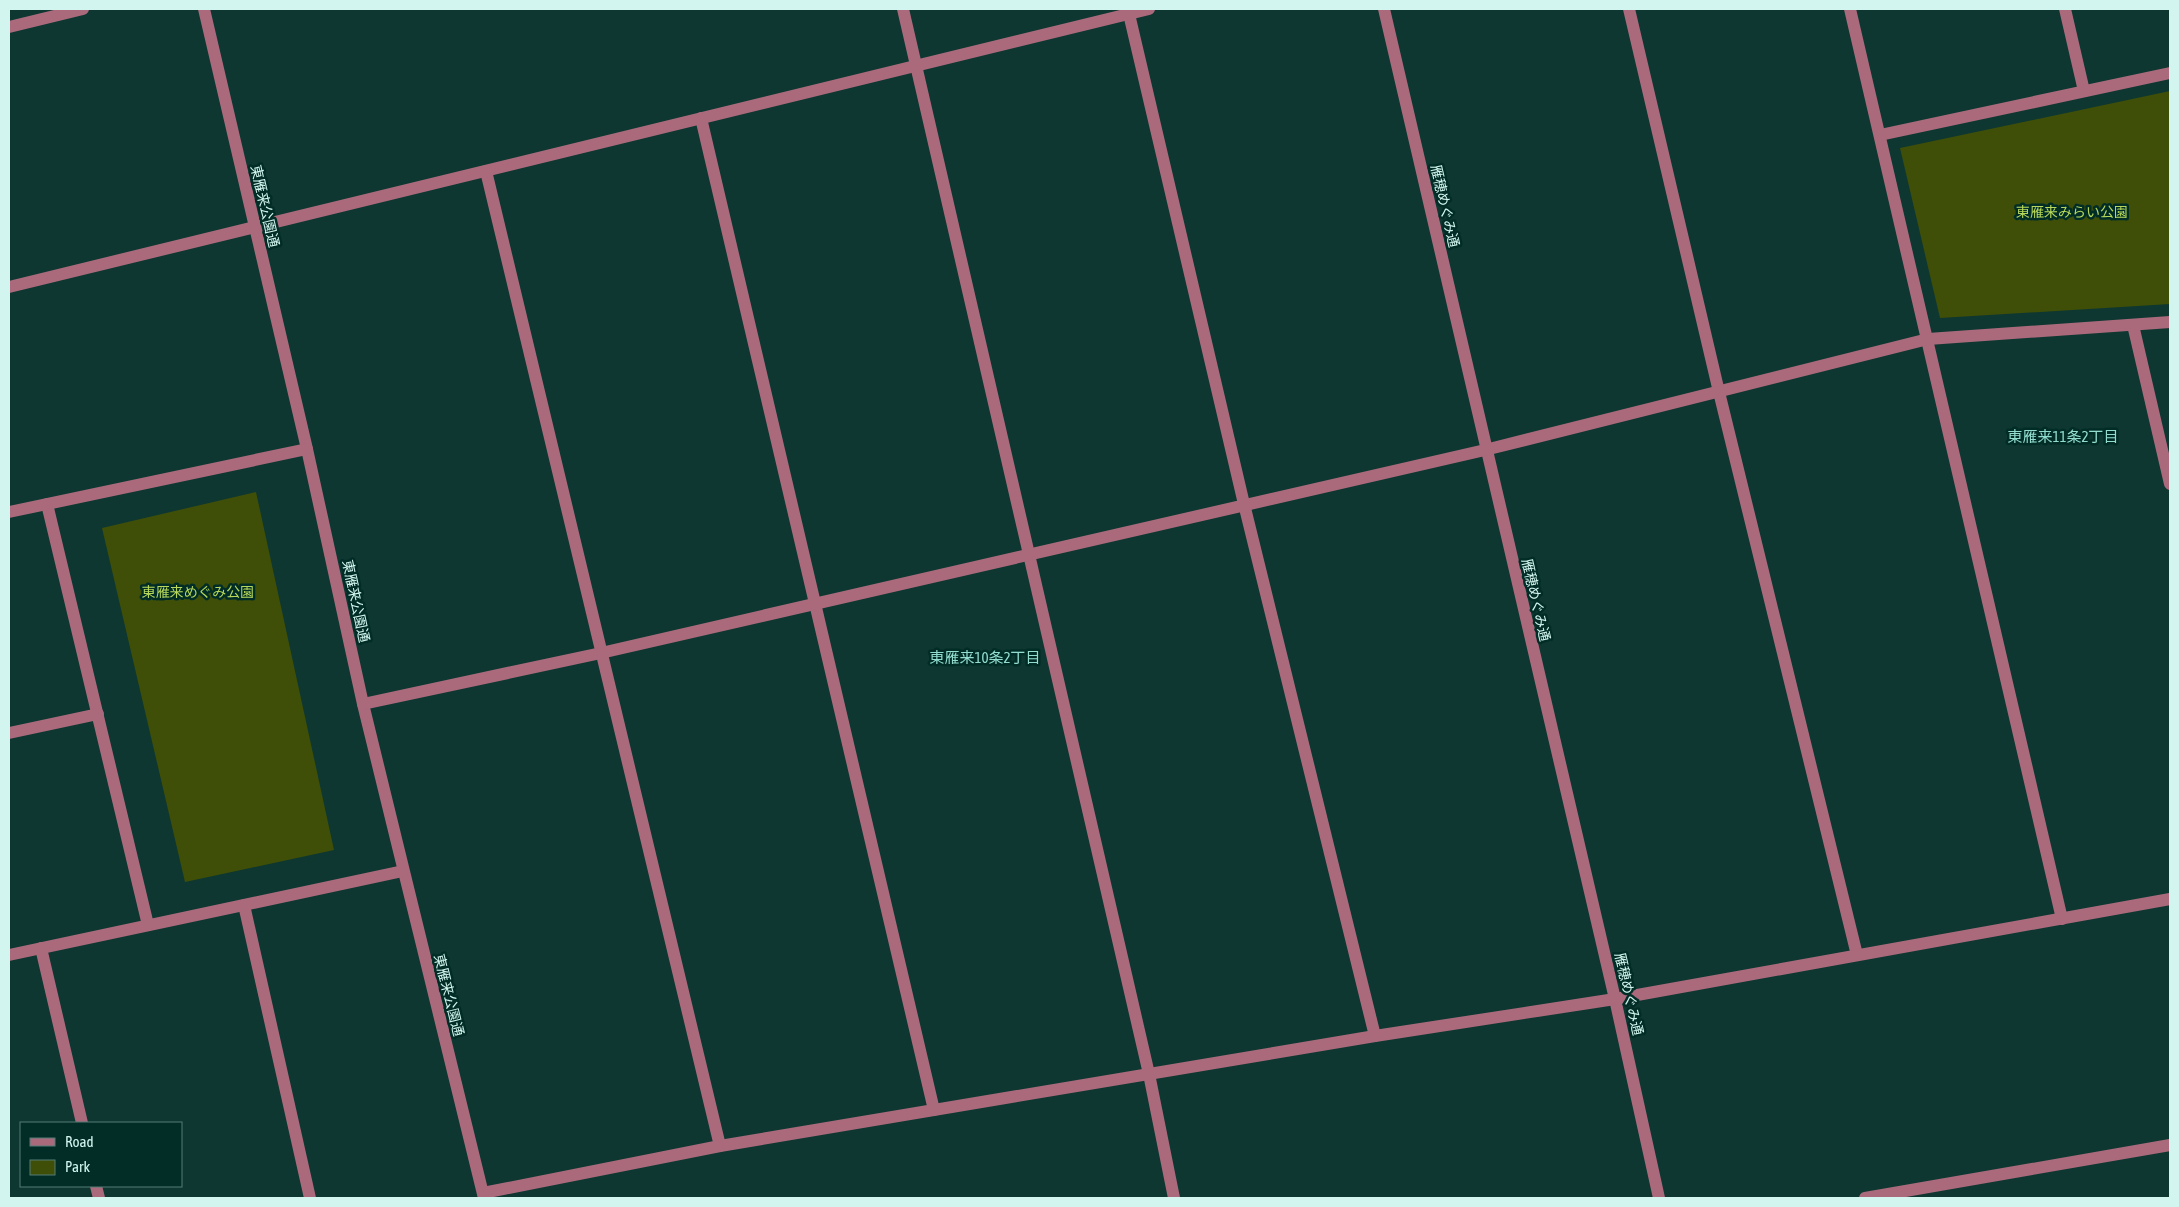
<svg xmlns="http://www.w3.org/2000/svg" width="2179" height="1207" viewBox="0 0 2179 1207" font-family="'Asap Condensed','Noto Sans JP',sans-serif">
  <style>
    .green { fill: #3f4f08 }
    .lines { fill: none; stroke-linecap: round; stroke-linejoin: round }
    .minor { stroke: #aa6a7c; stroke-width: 12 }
    .labels { text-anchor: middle; stroke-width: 5; stroke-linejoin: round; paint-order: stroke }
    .street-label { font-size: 14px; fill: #d2f6ef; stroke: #022d27 }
    .park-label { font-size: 14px; fill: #b7d85a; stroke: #022d27 }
    .neighbourhood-label { font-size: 15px; fill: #93ddd0; stroke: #022d27 }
  </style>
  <rect width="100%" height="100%" fill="#0e3731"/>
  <g class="green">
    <polygon points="2170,91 2170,304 1940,318 1900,148"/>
    <polygon points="256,492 334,850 185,882 102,528"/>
  </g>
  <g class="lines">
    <g class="minor">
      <polyline points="204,9 307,449 363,704 484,1198"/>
      <polyline points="903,9 1149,1074 1174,1198"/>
      <polyline points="1384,9 1615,999 1659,1198"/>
      <polyline points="1629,9 1719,392 1857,955"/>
      <polyline points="1850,9 2062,919"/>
      <polyline points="2065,9 2084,91"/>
      <polyline points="1129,14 1244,504 1375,1036"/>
      <polyline points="9,27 83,9"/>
      <polyline points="701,118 934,1110"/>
      <polyline points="1880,135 2170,73"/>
      <polyline points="486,171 720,1146"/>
      <polyline points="9,287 1149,9"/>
      <polyline points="2133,325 2170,484"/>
      <polyline points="47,504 148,925"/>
      <polyline points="9,512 307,449"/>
      <polyline points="363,704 601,653 1485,450 1928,339 2170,322"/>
      <polyline points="9,733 98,714"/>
      <polyline points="244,905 310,1198"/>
      <polyline points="41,948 82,1123"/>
      <polyline points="9,955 403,871"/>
      <polyline points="96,1186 99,1198"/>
      <polyline points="483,1193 720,1146 1375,1036 1615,999 2170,899"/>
      <polyline points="1865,1198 2170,1145"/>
    </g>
  </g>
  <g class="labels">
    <g class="street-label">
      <text transform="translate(265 206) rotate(77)" y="5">東雁来公園通</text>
      <text transform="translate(1445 206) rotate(77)" y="5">雁穂めぐみ通</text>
      <text transform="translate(1536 600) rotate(77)" y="5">雁穂めぐみ通</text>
      <text transform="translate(356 601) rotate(78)" y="5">東雁来公園通</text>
      <text transform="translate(1629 994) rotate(77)" y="5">雁穂めぐみ通</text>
      <text transform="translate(449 995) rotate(76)" y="5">東雁来公園通</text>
    </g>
    <g class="park-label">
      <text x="2072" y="217">東雁来みらい公園</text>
      <text x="198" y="597">東雁来めぐみ公園</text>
    </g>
    <g class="neighbourhood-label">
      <text x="2063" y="442">東雁来11条2丁目</text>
      <text x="985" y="663">東雁来10条2丁目</text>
    </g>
  </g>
  <rect width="2179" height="1207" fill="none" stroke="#d2f6ef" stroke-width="20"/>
  <rect x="20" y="1122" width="162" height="65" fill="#022d27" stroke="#557d77"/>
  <rect x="30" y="1138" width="25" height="8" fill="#aa6a7c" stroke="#557d77"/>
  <text x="65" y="1147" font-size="15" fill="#d2f6ef">Road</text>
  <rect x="30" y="1160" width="25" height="15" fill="#3f4f08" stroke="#557d77"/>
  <text x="65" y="1172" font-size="15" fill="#d2f6ef">Park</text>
</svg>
